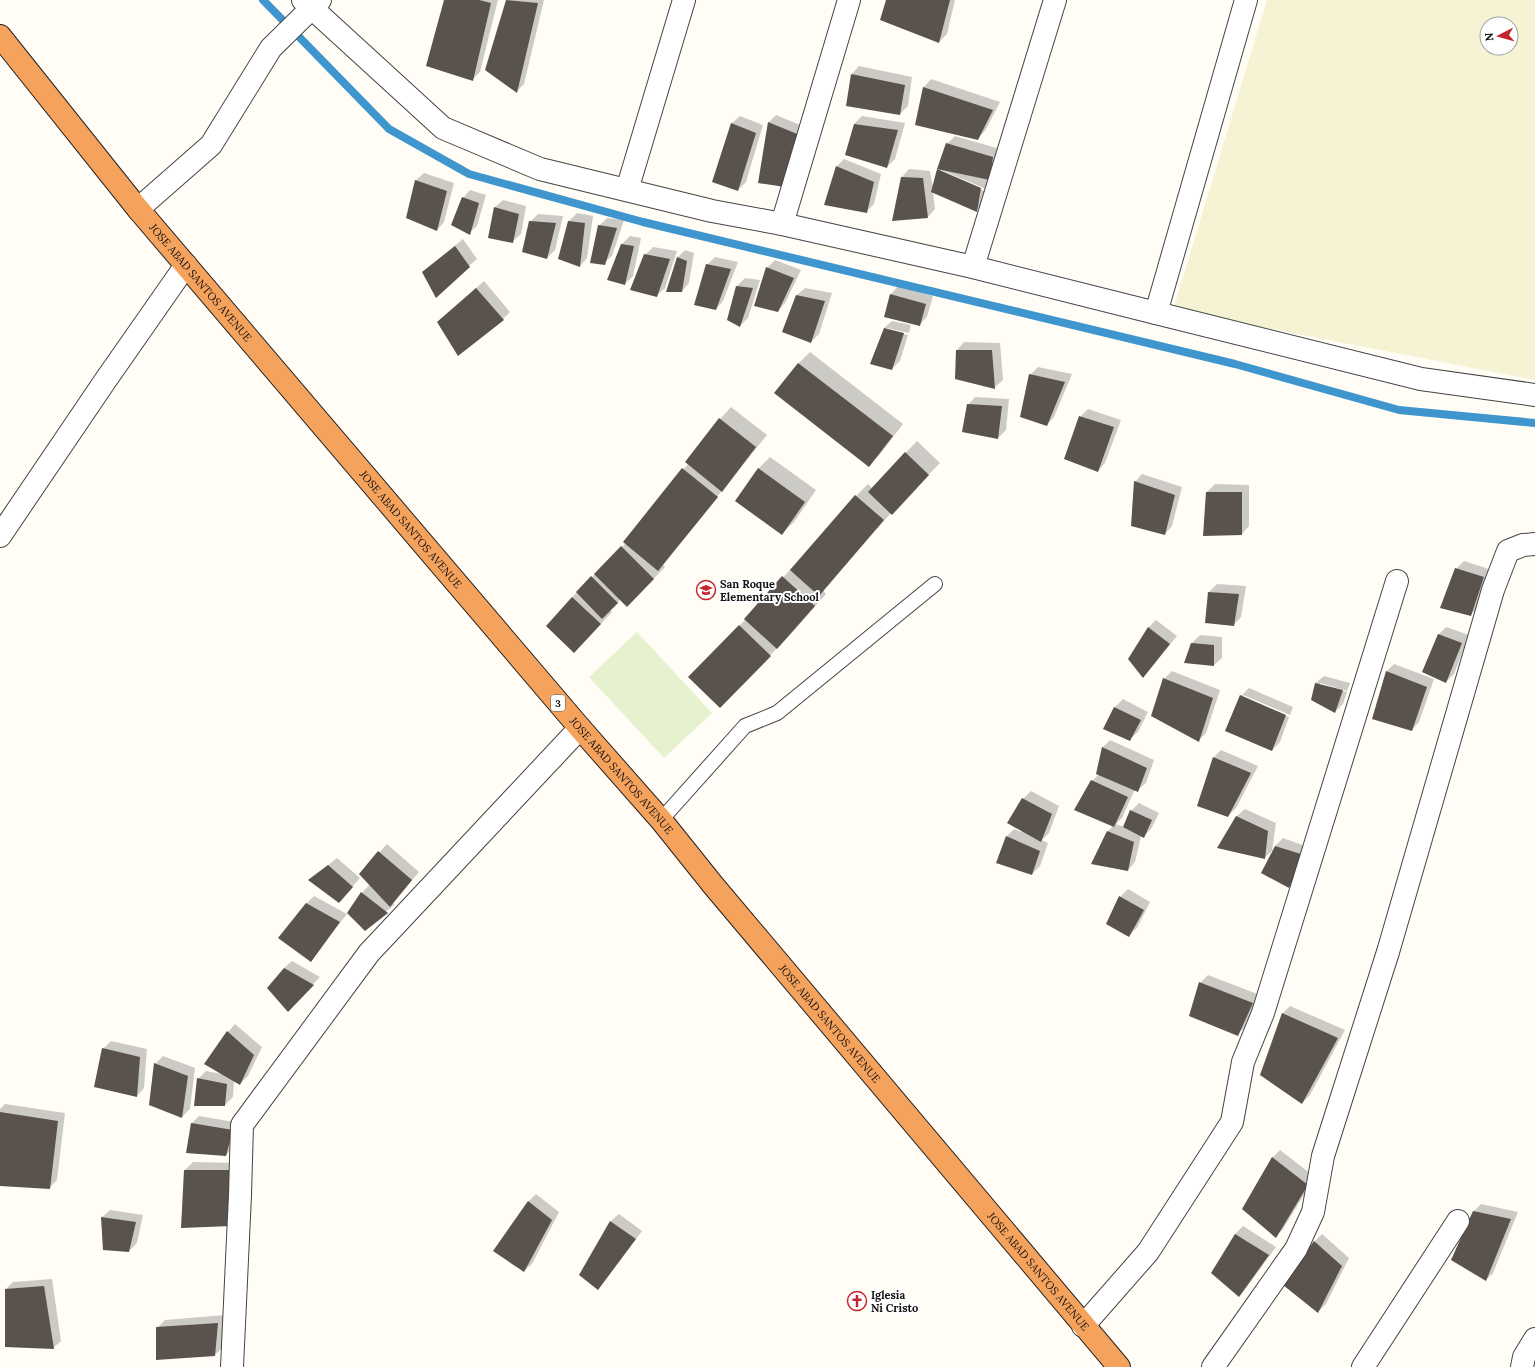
<svg xmlns="http://www.w3.org/2000/svg" width="1535" height="1367" viewBox="0 0 1535 1367" font-family="Lora,serif">
  <style>
    .farmland { fill: #f6f3d4; fill-rule: evenodd }
    .pitch { fill: #e6f2cf }
    .shadow { fill: #0003; fill-rule: evenodd }
    .lines { fill: none; stroke-linecap: round; stroke-linejoin: round }
    .stream { stroke: #3f96cf; stroke-width: 8 }
    .building { fill: #5a524d }
    .lane-casing { stroke: #444; stroke-width: 16 }
    .street-casing { stroke: #444; stroke-width: 24 }
    .highway-casing { stroke: #222; stroke-width: 24 }
    .lane { stroke: #fff; stroke-width: 14 }
    .street { stroke: #fff; stroke-width: 22 }
    .highway { stroke: #f5a25d; stroke-width: 22 }
    .labels { text-anchor: middle; stroke-width: 4; stroke-linejoin: round; paint-order: stroke }
    .shield { fill: #fff; stroke: #585858; stroke-width: 1 }
    .shield-label { font-size: 10px; font-weight: bold; fill: #111 }
    .street-label { font-size: 11px; fill: #111; stroke: #fff }
    .poi-label { font-size: 11px; font-weight: bold; fill: #111; stroke: #fff; text-anchor: start }
  </style>
  <rect width="100%" height="100%" fill="#fffdf5"/>
  <path class="farmland" d="M1267,0h268v380l-362,-70zM1487,24h24v24h-24z"/>
  <polygon class="pitch" points="637,632 712,713 664,758 589,677"/>
  <g class="shadow">
    <polygon points="445,0 498,0 480,72 472,80"/>
    <polygon points="507,0 544,0 524,84 517,91 486,70"/>
    <polygon points="887,0 955,0 947,34 939,42"/>
    <polygon points="859,66 912,77 908,106 900,114 847,105 852,74"/>
    <polygon points="931,79 1000,102 985,131 977,139 916,124 924,87"/>
    <polygon points="776,115 810,129 759,182 769,122"/>
    <polygon points="740,116 763,125 746,182 738,190 713,181 732,123"/>
    <polygon points="862,116 905,123 895,159 887,167 854,124"/>
    <path d="M955,136l45,13 -16,54 -8,7 -43,-18 2,17 -7,8 -26,-40 7,-8 21,2 3,17 14,-44zM941,170l45,19 -1,2 -44,-19z"/>
    <polygon points="844,159 881,174 874,204 866,212 837,166"/>
    <polygon points="424,173 454,183 444,222 437,230 416,180"/>
    <polygon points="470,190 486,195 477,226 469,233 463,198"/>
    <polygon points="503,200 526,206 521,234 513,241 495,207"/>
    <polygon points="577,213 593,216 587,258 580,266 569,221"/>
    <polygon points="538,214 563,216 555,250 547,258 530,222"/>
    <polygon points="607,218 624,220 612,256 604,263 599,226"/>
    <polygon points="630,236 641,238 633,276 625,284 609,280 622,244"/>
    <polygon points="463,239 477,259 469,266 431,265"/>
    <polygon points="653,247 677,251 665,288 657,295 645,255"/>
    <polygon points="685,250 694,253 689,283 682,291 678,257"/>
    <polygon points="715,257 738,262 723,301 716,309 707,265"/>
    <polygon points="775,260 801,270 785,303 778,311 767,268"/>
    <polygon points="745,278 760,280 748,318 740,326 728,320 737,286"/>
    <polygon points="484,281 510,312 503,319 438,322"/>
    <polygon points="898,286 933,296 927,317 919,325 886,316 891,294"/>
    <polygon points="805,288 832,293 819,334 811,342 797,295"/>
    <polygon points="892,321 911,325 909,333 887,328 887,330 908,335 900,361 892,369 884,328"/>
    <polygon points="964,342 1000,343 1003,380 995,387 956,378 957,350"/>
    <polygon points="810,352 903,424 880,454 869,466 776,393 799,363"/>
    <polygon points="1038,367 1072,374 1054,417 1047,425 1030,375"/>
    <polygon points="975,397 1009,399 1006,430 998,438 968,405"/>
    <polygon points="731,407 767,435 663,564 665,567 627,606 621,599 610,610 612,612 586,640 547,626 577,592 626,543 624,542 688,464 720,419"/>
    <polygon points="1088,409 1121,420 1105,463 1098,471 1080,417"/>
    <polygon points="917,441 940,463 891,513 823,590 826,594 789,636 731,695 689,677 746,619 856,496 868,484 872,488"/>
    <polygon points="770,457 816,490 794,522 782,533 758,469"/>
    <polygon points="1142,474 1182,487 1172,526 1165,534 1135,482"/>
    <polygon points="1215,484 1249,485 1249,526 1242,534 1204,535 1207,492"/>
    <polygon points="1464,561 1492,570 1478,608 1470,615 1456,569"/>
    <polygon points="1217,584 1246,586 1241,617 1234,625 1209,592"/>
    <polygon points="1156,620 1177,636 1143,677 1129,659 1149,627"/>
    <polygon points="1446,627 1469,635 1454,674 1446,682 1438,635"/>
    <polygon points="1200,635 1222,637 1222,658 1214,665 1192,643"/>
    <polygon points="1394,664 1434,679 1419,722 1412,730 1387,671"/>
    <polygon points="1172,671 1220,690 1206,733 1199,740 1164,679"/>
    <polygon points="1324,676 1350,683 1347,691 1320,683 1320,685 1347,692 1343,704 1335,712 1312,700 1316,683"/>
    <polygon points="1249,688 1293,707 1290,715 1243,695 1243,698 1289,717 1280,742 1272,750 1241,696"/>
    <polygon points="1123,699 1148,712 1138,732 1130,739 1104,728 1115,707"/>
    <polygon points="1110,740 1154,760 1146,783 1138,790 1135,789 1122,818 1116,824 1124,827 1131,811 1139,803 1159,813 1151,829 1143,837 1141,836 1135,862 1128,870 1093,863 1108,831 1113,826 1092,781 1099,774 1103,747"/>
    <polygon points="1221,750 1258,766 1236,808 1228,816 1198,805 1214,757"/>
    <polygon points="1031,791 1059,806 1049,833 1042,840 1048,843 1040,866 1032,874 1007,836 1014,829 1022,832 1023,799"/>
    <polygon points="1245,809 1276,823 1272,851 1264,858 1219,847 1237,816"/>
    <polygon points="1283,838 1311,848 1296,879 1288,886 1275,846"/>
    <polygon points="387,844 419,872 393,903 395,904 365,930 362,893 370,884 360,874"/>
    <polygon points="337,858 360,878 346,894 309,880"/>
    <polygon points="1128,889 1150,902 1137,928 1129,935 1120,897"/>
    <polygon points="314,896 347,914 311,960 306,904"/>
    <polygon points="292,961 320,977 288,1011 284,968"/>
    <polygon points="1208,975 1260,995 1245,1027 1238,1034 1200,983"/>
    <polygon points="1290,1006 1345,1030 1310,1095 1302,1103 1261,1074 1283,1013"/>
    <polygon points="235,1024 262,1047 248,1076 240,1084 234,1080 233,1097 225,1105 198,1079 206,1071 222,1074 228,1032"/>
    <polygon points="111,1041 147,1049 144,1088 137,1096 103,1049"/>
    <polygon points="163,1056 195,1068 190,1109 182,1117 155,1064"/>
    <polygon points="5,1104 65,1113 57,1180 49,1188 0,1185 0,1109"/>
    <polygon points="199,1116 240,1123 234,1147 226,1155 192,1123"/>
    <polygon points="1280,1150 1315,1177 1283,1229 1276,1236 1243,1209 1273,1157"/>
    <polygon points="193,1162 238,1163 239,1218 185,1170"/>
    <polygon points="536,1194 559,1212 532,1264 524,1271 495,1251 529,1201"/>
    <polygon points="1481,1204 1518,1212 1493,1273 1486,1280 1474,1211"/>
    <polygon points="110,1210 143,1215 137,1243 129,1251 102,1217"/>
    <polygon points="619,1214 642,1231 598,1289 581,1275 611,1221"/>
    <polygon points="1243,1226 1276,1247 1246,1288 1239,1296 1213,1272 1235,1234"/>
    <polygon points="1322,1234 1349,1258 1326,1304 1318,1312 1284,1285 1315,1241"/>
    <polygon points="52,1279 61,1341 53,1348 6,1289 13,1282"/>
    <polygon points="225,1315 223,1347 215,1355 157,1328 165,1320"/>
  </g>
  <g class="lines">
    <polyline class="stream" points="263,0 389,129 469,174 643,222 1235,364 1399,410 1535,423"/>
  </g>
  <g class="building">
    <polygon points="444,0 479,0 491,3 473,81 426,66"/>
    <polygon points="506,0 538,3 517,93 485,70"/>
    <polygon points="886,0 950,0 939,43 880,20"/>
    <polygon points="851,74 905,85 900,115 846,106"/>
    <polygon points="923,87 993,110 978,140 915,125"/>
    <polygon points="768,122 802,136 785,187 758,183"/>
    <polygon points="731,123 756,133 738,191 712,182"/>
    <polygon points="854,124 898,130 887,168 845,155"/>
    <polygon points="946,143 993,157 990,180 937,169"/>
    <polygon points="836,166 874,182 867,213 824,205"/>
    <polygon points="937,169 981,188 977,212 931,192"/>
    <polygon points="901,177 923,178 928,218 892,221"/>
    <polygon points="415,180 447,191 437,231 406,218"/>
    <polygon points="462,197 479,203 470,235 451,225"/>
    <polygon points="494,207 519,214 513,243 488,238"/>
    <polygon points="529,221 556,223 547,259 522,252"/>
    <polygon points="568,221 585,223 580,267 558,259"/>
    <polygon points="598,225 617,228 605,265 590,263"/>
    <polygon points="621,244 634,246 625,285 607,280"/>
    <polygon points="455,246 470,267 436,298 422,272"/>
    <polygon points="644,254 670,259 657,297 630,290"/>
    <polygon points="677,257 687,261 682,292 666,292"/>
    <polygon points="706,264 731,269 716,310 694,305"/>
    <polygon points="766,267 794,278 778,312 754,306"/>
    <polygon points="736,286 753,288 740,327 727,320"/>
    <polygon points="476,288 504,320 458,356 437,322"/>
    <polygon points="890,294 926,304 920,326 884,317"/>
    <polygon points="796,295 825,301 811,343 782,332"/>
    <polygon points="884,328 904,333 892,370 870,364"/>
    <polygon points="956,350 992,350 995,389 955,379"/>
    <polygon points="798,363 893,436 869,467 774,393"/>
    <polygon points="1029,374 1065,382 1047,426 1020,417"/>
    <polygon points="967,404 1002,406 998,439 962,432"/>
    <polygon points="1079,416 1114,427 1098,472 1064,459"/>
    <polygon points="719,418 756,447 722,492 685,462"/>
    <polygon points="905,452 929,475 892,515 868,492"/>
    <polygon points="682,468 718,497 658,571 623,542"/>
    <polygon points="758,468 805,502 782,535 735,501"/>
    <polygon points="1134,481 1175,495 1165,535 1131,526"/>
    <polygon points="1206,492 1242,492 1242,535 1203,536"/>
    <polygon points="855,495 884,520 819,596 790,570"/>
    <polygon points="621,546 654,579 627,607 594,574"/>
    <polygon points="1455,568 1484,577 1471,616 1440,608"/>
    <polygon points="591,576 618,603 602,619 576,592"/>
    <polygon points="782,576 815,606 777,649 744,619"/>
    <polygon points="1208,592 1239,594 1234,626 1205,623"/>
    <polygon points="572,597 601,624 574,653 546,626"/>
    <polygon points="739,625 771,656 720,708 688,677"/>
    <polygon points="1148,627 1170,644 1143,678 1128,659"/>
    <polygon points="1438,634 1462,643 1446,683 1422,672"/>
    <polygon points="1191,643 1214,645 1214,666 1184,663"/>
    <polygon points="1386,671 1427,687 1412,731 1372,719"/>
    <polygon points="1163,678 1213,698 1199,742 1151,716"/>
    <polygon points="1315,683 1343,690 1335,713 1311,700"/>
    <polygon points="1240,695 1286,715 1272,751 1225,731"/>
    <polygon points="1114,707 1141,720 1130,741 1103,729"/>
    <polygon points="1102,747 1147,768 1138,792 1096,774"/>
    <polygon points="1213,757 1251,773 1228,817 1197,806"/>
    <polygon points="1091,780 1128,797 1114,827 1074,810"/>
    <polygon points="1022,798 1052,814 1041,842 1007,823"/>
    <polygon points="1130,810 1152,820 1144,838 1123,827"/>
    <polygon points="1236,816 1268,831 1265,859 1217,848"/>
    <polygon points="1107,831 1134,842 1128,871 1091,864"/>
    <polygon points="1006,836 1040,851 1032,875 996,863"/>
    <polygon points="1275,846 1304,855 1289,888 1261,873"/>
    <polygon points="378,851 412,880 390,907 359,874"/>
    <polygon points="328,865 353,887 339,903 308,880"/>
    <polygon points="361,892 388,913 365,931 347,913"/>
    <polygon points="1119,896 1144,910 1129,937 1106,924"/>
    <polygon points="306,903 340,922 311,962 278,938"/>
    <polygon points="284,968 314,985 288,1012 267,988"/>
    <polygon points="1199,982 1253,1003 1238,1036 1189,1016"/>
    <polygon points="1282,1013 1338,1038 1302,1104 1260,1075"/>
    <polygon points="227,1031 254,1055 240,1085 204,1064"/>
    <polygon points="102,1048 140,1057 137,1097 94,1087"/>
    <polygon points="154,1063 188,1076 182,1118 149,1105"/>
    <polygon points="197,1078 227,1084 225,1106 194,1106"/>
    <polygon points="0,1112 58,1121 50,1189 0,1186"/>
    <polygon points="191,1123 233,1130 226,1156 186,1153"/>
    <polygon points="1272,1157 1308,1185 1276,1238 1242,1209"/>
    <polygon points="184,1170 230,1170 231,1226 181,1228"/>
    <polygon points="528,1201 552,1220 524,1272 493,1251"/>
    <polygon points="1473,1211 1511,1219 1486,1281 1451,1260"/>
    <polygon points="101,1217 136,1222 129,1252 103,1250"/>
    <polygon points="610,1221 636,1239 598,1290 579,1275"/>
    <polygon points="1235,1234 1269,1255 1239,1297 1211,1273"/>
    <polygon points="1314,1241 1342,1266 1318,1313 1283,1285"/>
    <polygon points="44,1286 54,1349 5,1347 5,1289"/>
    <polygon points="218,1323 215,1356 156,1360 156,1327"/>
  </g>
  <g class="lines">
    <g class="lane-casing">
      <polyline id="lane" points="661,820 745,726 777,713 935,584"/>
    </g>
    <g class="street-casing">
      <g id="street">
        <polyline points="303,0 443,128 540,169 712,211 782,224 849,0"/>
        <polyline points="627,190 684,0"/>
        <polyline points="138,209 211,145 271,48 320,0"/>
        <polyline points="782,224 973,267 1156,313 1246,0"/>
        <polyline points="973,267 1055,0"/>
        <polyline points="1156,313 1421,379 1535,395"/>
        <polyline points="0,536 105,381 186,265"/>
        <polyline points="1083,1326 1148,1252 1232,1122 1243,1062 1263,1013 1397,581"/>
        <polyline points="232,1367 240,1195 242,1125 369,953 580,728"/>
        <polyline points="1213,1367 1296,1249 1313,1212 1323,1156 1388,952 1493,590 1508,551 1523,545 1535,544"/>
        <polyline points="1363,1367 1458,1221"/>
        <polyline points="1522,1367 1524,1357 1535,1339"/>
      </g>
    </g>
    <g class="highway-casing">
      <g id="highway">
        <path id="s1" d="M0,36l138,173 442,519 81,92 52,65 406,482"/>
      </g>
    </g>
    <use href="#lane" class="lane"/>
    <use href="#street" class="street"/>
    <use href="#highway" class="highway"/>
  </g>
  <defs>
    <g id="school-ring" transform="scale(1)"><circle r="9.5" fill="#fff" stroke="#c4262e" stroke-width="1.5"/><path d="M0-5L7-2L0 1L-7-2ZM-4 1L0 2.5L4 1V4Q0 6-4 4Z" fill="#c4262e"/></g>
    <g id="church-ring" transform="scale(1)"><circle r="9.5" fill="#fff" stroke="#c4262e" stroke-width="1.5"/><path d="M-1.2-6h2.4v3.5h3.3v2.4h-3.3V6h-2.4V-.1h-3.3v-2.4h3.3Z" fill="#c4262e"/></g>
  </defs>
  <g fill-rule="evenodd">
    <use href="#school-ring" x="706" y="590"/>
    <use href="#church-ring" x="857" y="1301"/>
  </g>
  <g class="labels">
    <rect class="shield" x="551" y="695" width="14" height="16" rx="3"/>
    <g class="shield-label">
      <text x="558" y="707">3</text>
    </g>
    <g class="street-label">
      <text dy="4" stroke="none"><textPath href="#s1" startOffset="318">JOSE ABAD SANTOS AVENUE</textPath></text>
      <text dy="4" stroke="none"><textPath href="#s1" startOffset="642">JOSE ABAD SANTOS AVENUE</textPath></text>
      <text dy="4" stroke="none"><textPath href="#s1" startOffset="966">JOSE ABAD SANTOS AVENUE</textPath></text>
      <text dy="4" stroke="none"><textPath href="#s1" startOffset="1290">JOSE ABAD SANTOS AVENUE</textPath></text>
      <text dy="4" stroke="none"><textPath href="#s1" startOffset="1614">JOSE ABAD SANTOS AVENUE</textPath></text>
    </g>
    <g class="poi-label">
      <text x="720" y="588">San Roque<tspan x="720" dy="13">Elementary School</tspan></text>
      <text x="871" y="1299">Iglesia<tspan x="871" dy="13">Ni Cristo</tspan></text>
    </g>
  </g>
  <g transform="translate(1499 36) rotate(264)"><circle r="19" fill="#ffffff" stroke="#a0a0a0"/>
  <path d="M0-3L7 15L0 10L-7 15Z" fill="#c4262e"/>
  <text y="-6" font-size="11" font-weight="bold" text-anchor="middle" fill="#111111">N</text>
  </g>
</svg>
